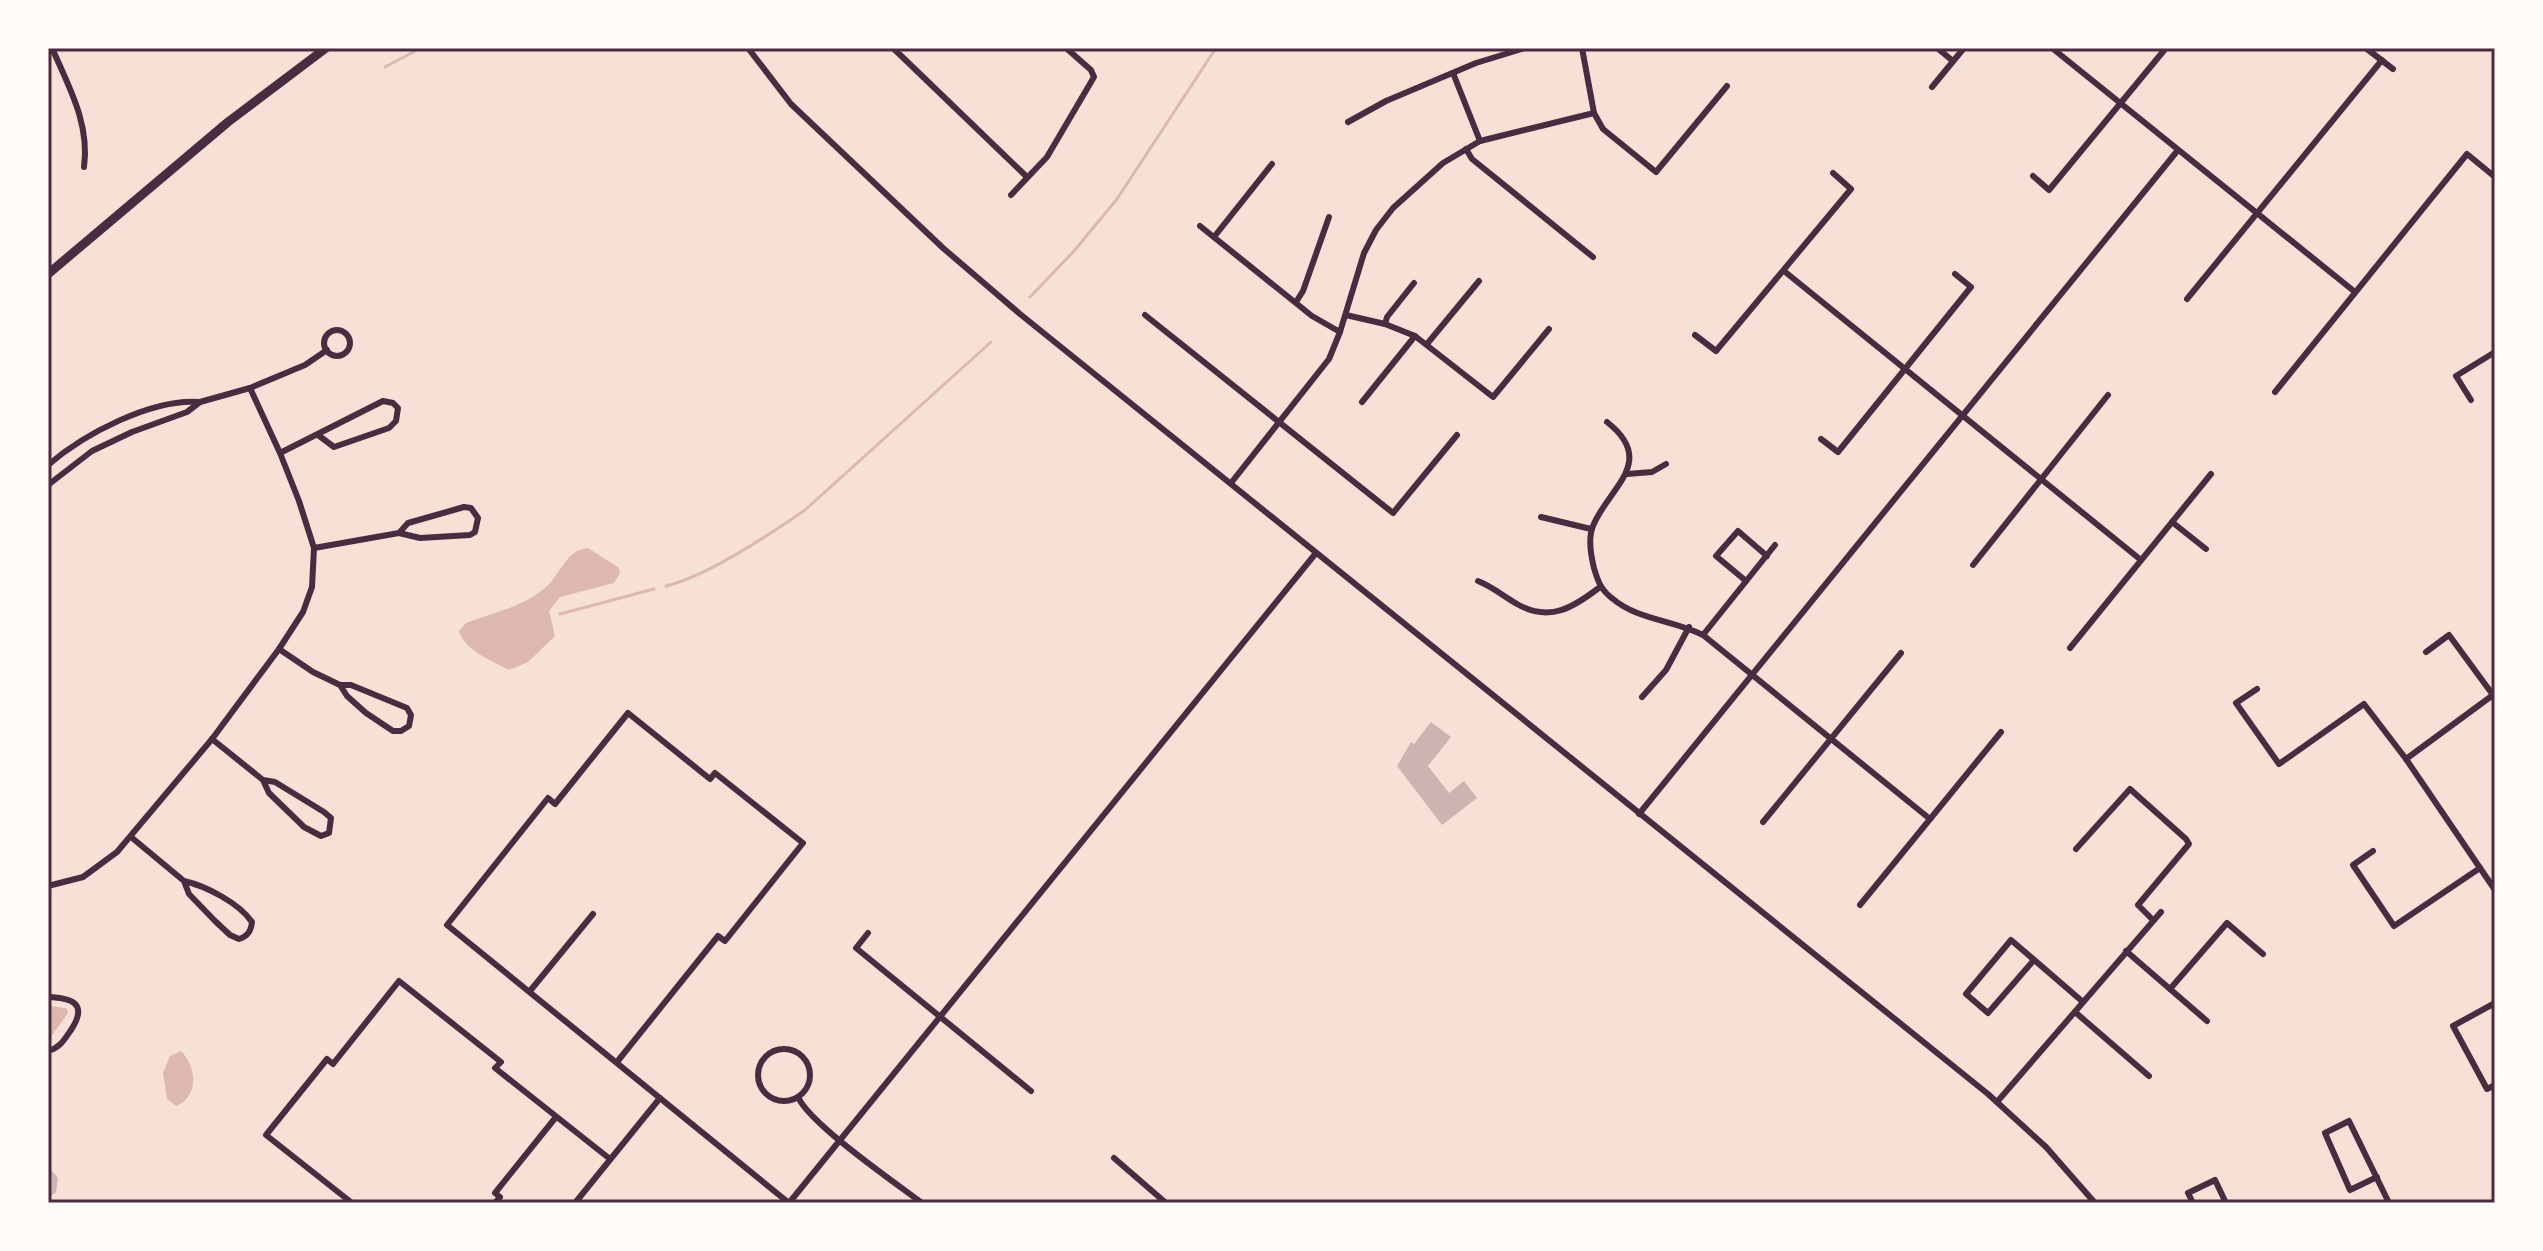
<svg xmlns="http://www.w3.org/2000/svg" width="2543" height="1251" viewBox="0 0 2543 1251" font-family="'Titillium Web',sans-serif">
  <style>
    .water { fill: #dcb8b0 }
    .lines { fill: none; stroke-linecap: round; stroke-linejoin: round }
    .stream { stroke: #dcb8b0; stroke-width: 3 }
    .building { fill: #ccb4b1 }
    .minor { stroke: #4a2c40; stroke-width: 6 }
    .trunk { stroke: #4a2c40; stroke-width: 9 }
    .neatline { fill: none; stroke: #4a2c40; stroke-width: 3 }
  </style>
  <rect width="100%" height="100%" fill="#f7e1d7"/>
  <g class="water">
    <path d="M588,548l31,20 1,5 -6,10 -54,14 -11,14 6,25 -27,26 -19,8c-17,-9 -45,-20 -50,-39l7,-8c27,-10 60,-17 81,-37 14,-13 20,-37 41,-38z"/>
    <polygon points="48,1006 66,1008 68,1013 48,1041"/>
    <path d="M181,1051c15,15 19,45 -5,55l-9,-7 -4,-26 7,-17z"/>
  </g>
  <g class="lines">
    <g class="stream">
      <polyline points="385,67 421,48"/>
      <polyline points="1030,297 1074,251 1117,199 1216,48"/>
      <path d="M666,586c42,-10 103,-51 139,-76l186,-168"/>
      <polyline points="560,614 654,589"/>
    </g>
  </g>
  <g class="building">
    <polygon points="1431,722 1451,737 1428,766 1449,793 1464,781 1477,798 1442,825 1397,766 1411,742 1414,744"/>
    <polygon points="48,1166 58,1178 56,1192 48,1198"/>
  </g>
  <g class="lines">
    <g class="minor">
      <path d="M52,48c17,39 38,76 32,119"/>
      <polyline points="748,48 791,104 943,248 1020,314 1988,1094 2046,1147 2095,1203"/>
      <polyline points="893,48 1027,177"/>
      <polyline points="1582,48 1594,113 1603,129 1656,172 1727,86"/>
      <polyline points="1937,48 1953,61"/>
      <polyline points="2052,48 2355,292"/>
      <polyline points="2367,49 2393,69"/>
      <polyline points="1453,73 1480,141"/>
      <polyline points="1932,87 1964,48"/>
      <polyline points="1348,122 1386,101 1476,63 1525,48"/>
      <polyline points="1466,149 1472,159 1593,257"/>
      <polyline points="2033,176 2049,190 2166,48"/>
      <polyline points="1011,195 1047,157 1094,77 1091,70 1066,48"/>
      <polyline points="1200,226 1312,316 1340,332"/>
      <polyline points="1214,237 1272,164"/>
      <polyline points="1784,271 2141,560"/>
      <polyline points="2187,299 2382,60"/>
      <polyline points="1296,302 1303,291 1329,217"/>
      <polyline points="1145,315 1393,513 1457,435"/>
      <polyline points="1346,315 1385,324 1415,336 1493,397 1549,329"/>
      <polyline points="1385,324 1387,317 1414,283"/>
      <circle cx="337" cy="343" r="13"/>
      <polyline points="1695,335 1716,351 1851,189 1833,173"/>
      <polyline points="1427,344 1479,281"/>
      <polyline points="2275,392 2467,154 2495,177"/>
      <polyline points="2471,400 2456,376 2495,352"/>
      <polyline points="1362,402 1415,336"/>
      <path d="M1607,422c51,40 1,66 -14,104 -5,12 -2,30 1,42 4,14 7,22 19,31 25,21 61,21 90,36l227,184"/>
      <polyline points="1821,439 1838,452 1971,287 1955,274"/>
      <polyline points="280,453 383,401 393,403 398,408 396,421 389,428 334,447 318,435"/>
      <path d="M48,465c36,-31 104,-67 152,-63"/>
      <polyline points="1627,474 1652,472 1666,464"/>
      <polyline points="1231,483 1329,359 1340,332 1364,253 1376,230 1393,208 1443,163 1480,141 1594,113"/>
      <polyline points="48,485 92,451 132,432 187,412 200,402 250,388 305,365 327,350"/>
      <polyline points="1541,517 1591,529"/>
      <polyline points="2172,522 2206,549"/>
      <polyline points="314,548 399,533 420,538 470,535 475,532 478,518 471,508 464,507 408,523 399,533"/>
      <polyline points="1973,565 2108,395"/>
      <path d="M1478,581c15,6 25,15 39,23 33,19 57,3 83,-17"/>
      <polyline points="1746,581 1716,556 1738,531 1767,556"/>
      <polyline points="1703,635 1775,545"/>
      <polyline points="2070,648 2211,474"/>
      <polyline points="279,649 313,672 340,685 347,696 366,713 393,731 401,731 409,726 411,715 407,708 351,685 340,685"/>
      <polyline points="2257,689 2236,703 2279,764 2364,704 2406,759 2495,890"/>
      <polyline points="1642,697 1666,670 1689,627"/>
      <polyline points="212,739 263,780 269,793 304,827 321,836 329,833 331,818 324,812 275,782 263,780"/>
      <polyline points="2406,759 2493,695 2449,635 2426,652"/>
      <polyline points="1639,814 2178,150"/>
      <polyline points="1763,822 1901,653"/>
      <path d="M131,837l53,44 5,13 26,27 15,14 9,4c9,-3 12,-8 13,-17 -13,-19 -46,-36 -68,-41"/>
      <polyline points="2076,849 2130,789 2186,839 2189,844 2138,905 2153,920"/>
      <polyline points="2373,851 2353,865 2394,926 2480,868"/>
      <polyline points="48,886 83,877 117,852 212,739 279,649 303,612 312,587 314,548 299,501 280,453 250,388"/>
      <polyline points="1860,905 2001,732"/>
      <polyline points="868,933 856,948 1031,1091"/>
      <polyline points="2126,951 2207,1021"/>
      <polyline points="2034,960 1988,1013 1966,994 2011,940 2083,1002"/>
      <polyline points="2170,989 2227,923 2263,954"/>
      <polyline points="530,991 593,914"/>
      <path d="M48,997c25,1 40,7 23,33 -7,10 -11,18 -23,21"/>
      <polyline points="2495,1003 2453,1026 2487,1089 2495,1085"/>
      <polyline points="2075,1012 2149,1076"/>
      <circle cx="784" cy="1075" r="26"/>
      <polyline points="617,1062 718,936 725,941 803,843 715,773 710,779 628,713 555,804 548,798 447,925 789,1203"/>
      <path d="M798,1097c12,27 96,85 124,106"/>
      <polyline points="1997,1102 2161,912"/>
      <polyline points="1114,1158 1166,1203"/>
      <polyline points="2377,1177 2350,1190 2325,1133 2349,1121 2389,1203"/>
      <polyline points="352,1203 266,1135 327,1059 333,1064 399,981 501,1062 495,1068 610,1159"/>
      <polyline points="495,1203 500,1197 495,1193 556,1117"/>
      <polyline points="575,1203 660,1098"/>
      <polyline points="789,1203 1316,553"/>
      <polyline points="2193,1203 2188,1193 2215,1180 2226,1203"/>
    </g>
    <polyline class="trunk" points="48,274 228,122 326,48"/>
  </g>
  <rect width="2543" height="1251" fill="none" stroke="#fffaf5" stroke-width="100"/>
  <rect x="50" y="50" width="2443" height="1151" class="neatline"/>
</svg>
